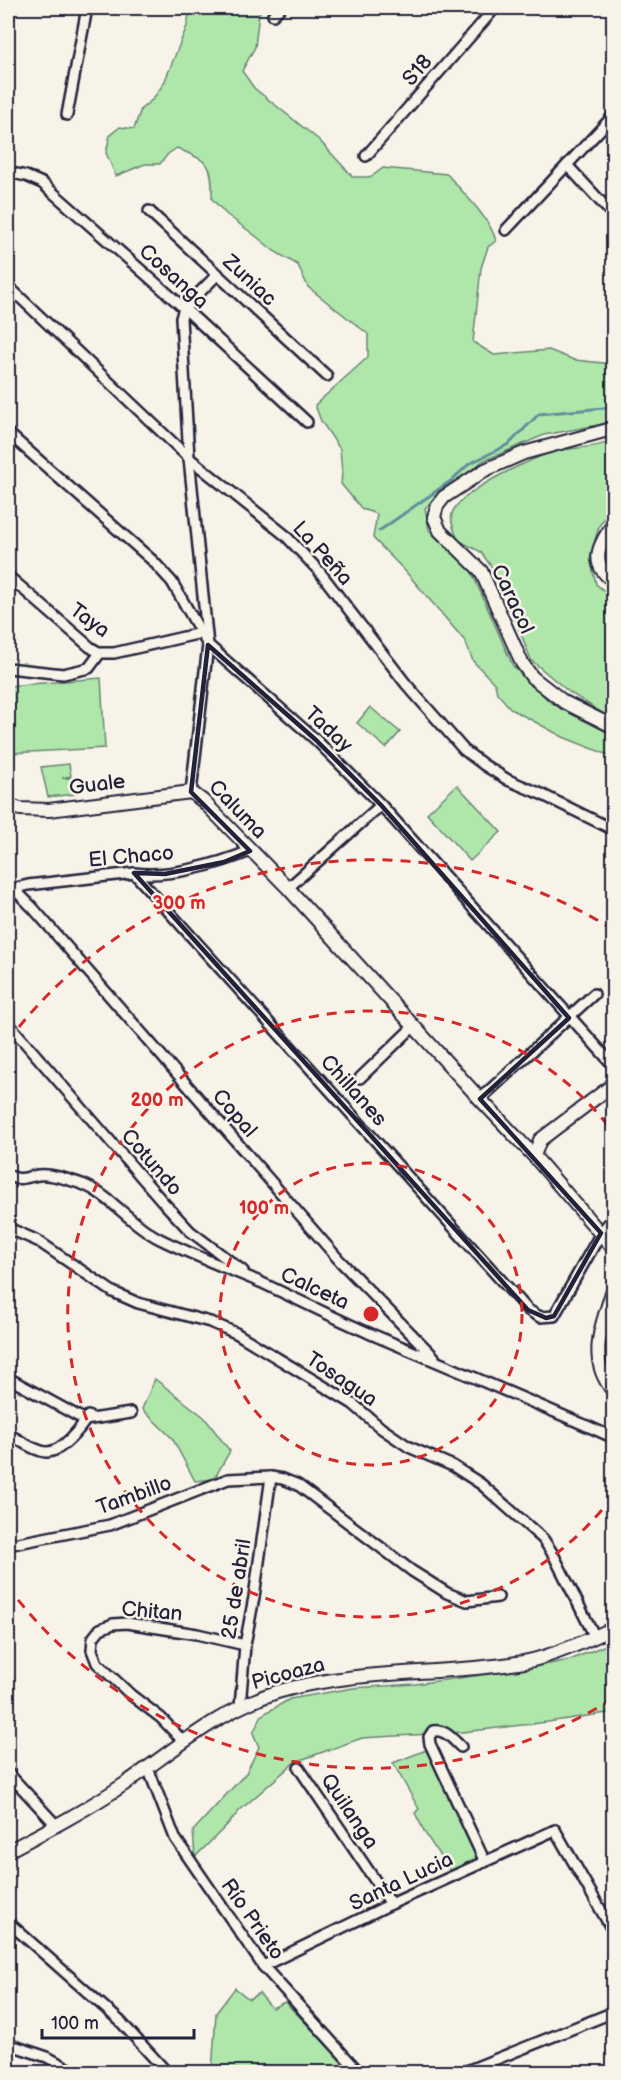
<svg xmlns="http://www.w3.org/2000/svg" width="621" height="2080" viewBox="0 0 621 2080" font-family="'Balsamiq Sans',sans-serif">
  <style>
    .green { fill: #afe7ab; stroke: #688473; stroke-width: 1.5 }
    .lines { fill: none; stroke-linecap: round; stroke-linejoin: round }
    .stream { stroke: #5f8f9d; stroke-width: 3 }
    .street-casing { stroke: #22223b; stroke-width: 14 }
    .secondary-casing { stroke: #22223b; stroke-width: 16 }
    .street { stroke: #f7f3e8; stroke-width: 9 }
    .secondary { stroke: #f7f3e8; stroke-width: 12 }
    .marked { fill: none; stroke: #22223b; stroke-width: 4.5; stroke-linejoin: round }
    .ring { fill: none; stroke: #d62828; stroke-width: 3; stroke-dasharray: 10 8 }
    .labels { text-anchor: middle; stroke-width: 5; stroke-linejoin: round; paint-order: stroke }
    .street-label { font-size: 21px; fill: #22223b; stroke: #f7f3e8 }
    .centre { fill: #d62828; stroke: #f7f3e8; stroke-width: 3 }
    .ring-label { font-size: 18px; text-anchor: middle; font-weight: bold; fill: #d62828; stroke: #f7f3e8; stroke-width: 5; stroke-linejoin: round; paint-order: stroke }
  </style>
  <rect width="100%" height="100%" fill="#f7f3e8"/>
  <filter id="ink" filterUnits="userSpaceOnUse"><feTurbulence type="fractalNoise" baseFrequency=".0167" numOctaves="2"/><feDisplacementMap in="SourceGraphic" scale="12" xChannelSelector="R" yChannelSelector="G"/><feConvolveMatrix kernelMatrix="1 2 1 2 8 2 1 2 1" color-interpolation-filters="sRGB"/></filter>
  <g filter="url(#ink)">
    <g class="green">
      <path d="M190,8h74l-5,5 -4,34 -13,24 12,17 65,52 34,37h18l12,-9 64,6c15,18 44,45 49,67l-8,6 -7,21 -8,74 21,13 55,-5 25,10 39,4v54l-4,5 -65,12 -61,26 -45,34 -13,13 4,22 16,16 24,20 44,100 37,36 63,33v22l-50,-20 -52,-28 -14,-16 -2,-9 -22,-23 -8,-20 -59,-69 -33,-34 4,-24 -15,-5 -21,-25 1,-12 -2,-23 -19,-28 -6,-16 53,-48v-23l-60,-47 -10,-22 -24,-14 -17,-14 -31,-23 -14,-15c1,-38 -3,-36 -35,-51l-9,6 -8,10h-15l-29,12 -10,-23 4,-18 10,-8 14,2 7,-20 12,-10 11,-16 23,-57z"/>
      <path d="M613,439v67l-14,20 -9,32 6,26 17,14v122l-44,-28 -38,-32 -24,-63 -14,-28 -12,-17 -23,-12c-3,-8 -8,-17 -6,-26 5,-22 82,-57 104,-63 18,-4 43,-2 57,-12z"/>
      <polygon points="101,678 105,748 11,753 8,718 8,686"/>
      <polygon points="370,707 400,732 386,748 357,723"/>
      <polygon points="69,764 71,776 62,778 73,778 75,794 48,797 41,767"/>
      <polygon points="457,785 501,832 470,861 427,813"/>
      <polygon points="155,1379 204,1417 230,1451 214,1479 195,1481 172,1438 142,1409"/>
      <polygon points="613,1642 613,1712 548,1722 463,1732 362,1738 295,1762 239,1811 230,1822 195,1857 193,1831 246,1773 259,1747 253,1733 262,1715 290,1699 353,1688 415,1684 518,1670 570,1660"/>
      <polygon points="429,1749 481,1859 450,1872 425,1833 415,1813 419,1809 393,1763"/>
      <polygon points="235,1988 249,1999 259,1993 272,2008 285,2002 354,2072 212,2072 216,2013"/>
    </g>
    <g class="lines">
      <polyline class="stream" points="379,531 452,480 469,464 509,444 539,414 614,407"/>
      <g class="street-casing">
        <g id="street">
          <polyline points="273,15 280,8"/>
          <polyline points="67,115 87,8"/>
          <polyline points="366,156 495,8"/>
          <polyline points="567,165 614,216"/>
          <polyline points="8,172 26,176 42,183 184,308 307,422"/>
          <polyline points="149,211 327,376"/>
          <polyline points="506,230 614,115"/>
          <polyline points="8,286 189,458 285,535 319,571 406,684 464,750 484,765 508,780 541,794 614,830"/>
          <polyline points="8,433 153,561 172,582 208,645 316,740 381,805 614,1066"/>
          <polyline points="8,576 90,647 100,653 114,653 201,633"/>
          <polyline points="8,668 63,674 89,668 100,653"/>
          <polyline points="191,792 208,645 189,458 181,318 184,308 218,274"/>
          <polyline points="134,873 528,1310 540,1317 554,1316 601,1233 614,1216"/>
          <polyline points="8,886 17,892 33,908 340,1261 434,1357"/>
          <polyline points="288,888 381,805"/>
          <path d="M12,889l16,-4 106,-12c35,5 84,-9 116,-22"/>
          <polyline points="8,1023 163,1202 190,1231 243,1271"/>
          <polyline points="360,1078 414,1026"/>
          <polyline points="480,1099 594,994"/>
          <path d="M8,1175c11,7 18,2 30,0 13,-2 32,5 44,9 27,10 49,41 78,55 32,16 67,29 100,43 37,17 74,36 111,52 81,34 162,68 243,104"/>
          <polyline points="8,1228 38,1241 113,1292 138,1303 210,1322 236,1333 353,1404 381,1428 409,1447 453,1466 481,1484 543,1539 553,1554 595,1637"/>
          <polyline points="8,1378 85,1420 131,1413"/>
          <path d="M8,1434c10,5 26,17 38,18 15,1 35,-24 42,-36"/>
          <polyline points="8,1545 110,1525 228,1479 271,1477 283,1479 298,1485 412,1571 447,1593 467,1601 498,1597"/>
          <polyline points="240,1707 245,1645 254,1597 271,1477"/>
          <polyline points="183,1741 161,1718 131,1695 97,1663 92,1650 93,1638 100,1629 113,1624 127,1623 197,1634 245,1645"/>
          <path d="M461,1747c-8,-7 -15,-18 -28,-16l-4,6 1,7 55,118"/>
          <polyline points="148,1768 175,1838 263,1966 359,2072"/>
          <polyline points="299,1768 391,1904"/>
          <polyline points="8,1773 57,1826"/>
          <polyline points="8,1922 120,2021 163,2068 165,2072"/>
          <polyline points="263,1966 391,1904 555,1830 614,1933"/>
          <polyline points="8,2044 47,2057 75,2072"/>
          <polyline points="8,2069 11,2072"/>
          <polyline points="464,2072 614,2012"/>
        </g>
      </g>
      <g class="secondary-casing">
        <g id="secondary">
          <polyline points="614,426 608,430 524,453 485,470 444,497 437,506 434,517 440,531 481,571 522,663 532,677 564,702 614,727"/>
          <path d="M614,523c-14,21 -27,40 0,58"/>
          <polyline points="8,805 20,809 49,810 191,792 203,801 288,888 480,1099 534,1156 614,1249"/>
          <polyline points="534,1156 540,1140 614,1084"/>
          <path d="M614,1286c-11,38 -29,72 0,106"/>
          <path d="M8,1851c40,-21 80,-42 118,-68 48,-33 94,-73 151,-91 80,-24 166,-16 247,-30 27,-5 64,-22 90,-34"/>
        </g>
      </g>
      <use href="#street" class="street"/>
      <use href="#secondary" class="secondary"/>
    </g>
  </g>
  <path class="marked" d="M208,645l108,95 65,65 188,213 -89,81 121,134 -47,83 -8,2 -18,-8 -394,-437 31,1 59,-12 26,-11 -59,-59z"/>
  <g class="ring">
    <circle cx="371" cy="1314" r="151"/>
    <path d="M613 1496A303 303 0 1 1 613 1132"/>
    <path d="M612 1699A454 454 0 0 1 8 1587M8 1041A454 454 0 0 1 612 929"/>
  </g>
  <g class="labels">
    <g class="street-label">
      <text transform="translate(417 70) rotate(-49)" y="7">S18</text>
      <text transform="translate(174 276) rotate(42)" y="7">Cosanga</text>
      <text transform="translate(250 280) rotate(43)" y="7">Zuniac</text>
      <text transform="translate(323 553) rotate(48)" y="7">La Peña</text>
      <text transform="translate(513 599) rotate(65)" y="7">Caracol</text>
      <text transform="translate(90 620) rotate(36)" y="7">Taya</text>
      <text transform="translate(329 729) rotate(43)" y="7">Taday</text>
      <text transform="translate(97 784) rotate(-7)" y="7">Guale</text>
      <text transform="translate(238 809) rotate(46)" y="7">Caluma</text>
      <text transform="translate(131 856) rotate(-5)" y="7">El Chaco</text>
      <text transform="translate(354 1090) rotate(48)" y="7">Chillanes</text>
      <text transform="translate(235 1113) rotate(49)" y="7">Copal</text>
      <text transform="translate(152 1162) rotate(49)" y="7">Cotundo</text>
      <text transform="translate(315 1288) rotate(25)" y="7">Calceta</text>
      <text transform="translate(342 1379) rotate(34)" y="7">Tosagua</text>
      <text transform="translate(134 1495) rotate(-20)" y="7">Tambillo</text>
      <text transform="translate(236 1589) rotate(-81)" y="7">25 de abril</text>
      <text transform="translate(152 1611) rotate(5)" y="7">Chitan</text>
      <text transform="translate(288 1673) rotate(-15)" y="7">Picoaza</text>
      <text transform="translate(350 1811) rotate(56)" y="7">Quilanga</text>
      <text transform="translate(401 1881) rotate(-25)" y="7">Santa Lucia</text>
      <text transform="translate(253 1919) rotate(55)" y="7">Río Prieto</text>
    </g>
  </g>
  <circle cx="371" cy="1314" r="9" class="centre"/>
  <g class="ring-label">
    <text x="179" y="909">300 m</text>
    <text x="157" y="1106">200 m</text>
    <text x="264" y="1214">100 m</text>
  </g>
  <rect width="621" height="2080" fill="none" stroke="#f7f3e8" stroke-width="30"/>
  <rect x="15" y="15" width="591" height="2050" fill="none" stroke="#22223b" stroke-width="2" filter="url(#ink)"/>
  <path d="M42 2029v9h152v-9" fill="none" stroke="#22223b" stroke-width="3"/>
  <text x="51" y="2029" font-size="18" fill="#22223b" stroke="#f7f3e8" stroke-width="4.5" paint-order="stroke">100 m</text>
</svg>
